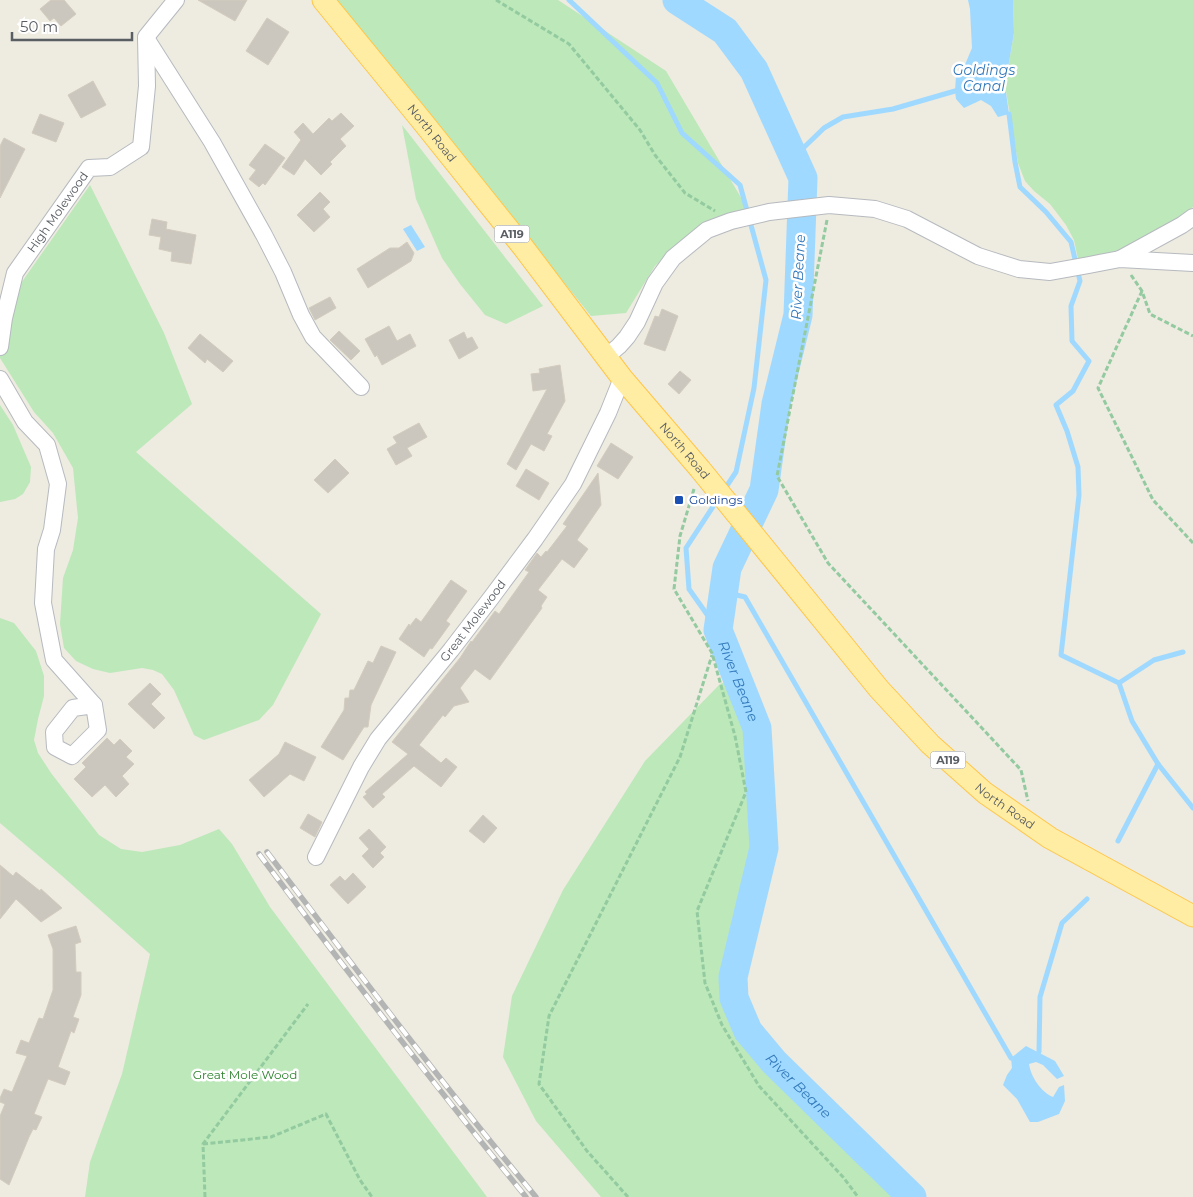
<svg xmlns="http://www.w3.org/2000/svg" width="1193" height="1197" viewBox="0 0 1193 1197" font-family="Montserrat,sans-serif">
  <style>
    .green { fill: #bce8ba }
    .water { fill: #9fd9ff }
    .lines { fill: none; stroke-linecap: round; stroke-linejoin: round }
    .stream { stroke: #9fd9ff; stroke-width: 5 }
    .river { stroke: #9fd9ff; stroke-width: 29 }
    .building { fill: #cbc7bf; stroke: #d3ccbe }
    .minor-casing { stroke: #b6babf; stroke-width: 18 }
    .major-casing { stroke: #ffc649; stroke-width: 23 }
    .path { stroke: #93caa0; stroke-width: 3; stroke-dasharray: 5 2.5; stroke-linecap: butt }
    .minor { stroke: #fff; stroke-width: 16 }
    .major { stroke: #ffeda4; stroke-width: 21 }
    .rail-casing { stroke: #b3b4b4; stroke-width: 5.5 }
    .rail { stroke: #fff; stroke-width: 4; stroke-dasharray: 11; stroke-linecap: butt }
    .transit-dot { fill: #1a4fb4; stroke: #fff; stroke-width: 2 }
    .labels { text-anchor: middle; stroke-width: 5; stroke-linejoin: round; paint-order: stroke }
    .shield { fill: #fff; stroke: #8b8e92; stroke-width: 1 }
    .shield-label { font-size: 11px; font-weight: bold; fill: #595e63 }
    .street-label { font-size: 12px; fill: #595e63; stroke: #fff }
    .transit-label { font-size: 12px; fill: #164399; stroke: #fff; text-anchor: start }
    .park-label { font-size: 12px; fill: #2b822c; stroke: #fff }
    .water-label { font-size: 14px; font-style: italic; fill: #3379bb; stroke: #fff }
  </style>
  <rect width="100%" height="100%" fill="#eeebe0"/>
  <g class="green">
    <polygon points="337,0 558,0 666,71 749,211 683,240 655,266 626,313 591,316"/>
    <polygon points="1013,0 1193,0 1193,207 1163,229 1128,249 1078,259 1074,240 1066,225 1050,204 1034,191 1025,181 1018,163 1005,85 1014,33"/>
    <polygon points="402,125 543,306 506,324 485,315 460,284 442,258 416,199"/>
    <polygon points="90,185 164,333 192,404 136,452 321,614 273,705 259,720 204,740 194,735 174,690 162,674 153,670 142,668 110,673 93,669 76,661 64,648 60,624 63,578 73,550 78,518 73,468 53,433 34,412 0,358 0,313"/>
    <polygon points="0,405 13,425 31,467 30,482 23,494 15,499 0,502"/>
    <polygon points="0,618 14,623 36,651 44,676 44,696 38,719 34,740 38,753 51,773 99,835 121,849 142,852 180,845 219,829 232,844 270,907 487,1197 85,1197 90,1162 122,1074 150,954 61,875 0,823"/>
    <polygon points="741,676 764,803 756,871 729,957 732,1020 758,1065 897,1197 601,1197 536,1121 503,1057 512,996 563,890 645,761 720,684"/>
  </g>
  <g class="water">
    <polygon points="968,0 1013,0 1014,33 1005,85 1009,114 998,117 991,106 981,100 964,108 956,99 955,91 956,76 964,67 972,48 970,9"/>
    <polygon points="411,225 425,247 417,251 403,229"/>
    <path d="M1026,1046l29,15 9,15 -7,3 -14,-14 -7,-3 -7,2c2,13 12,28 24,33l6,-10 5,-2 1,16 -6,13 -21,8h-8l-13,-23 -14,-14 4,-10 5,-7 -1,-10z"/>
  </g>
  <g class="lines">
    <g class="stream">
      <polyline points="569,0 657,83 682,133 740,185 766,280 754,388 736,472 724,490"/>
      <polyline points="1009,114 1015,162 1020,187 1046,212 1071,242 1080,281 1071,306 1072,341 1089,361 1073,391 1056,405 1067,431 1078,467 1079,495 1061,655 1119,683 1132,721 1158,764 1193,808"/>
      <polyline points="794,157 824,128 843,117 893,109 955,91"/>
      <polyline points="724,592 745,597 1011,1058"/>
      <polyline points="718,630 689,589 686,548 718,499"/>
      <polyline points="1119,683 1154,660 1183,652"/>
      <polyline points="1118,841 1158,764"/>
      <polyline points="1039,1052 1040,997 1062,923 1087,899"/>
    </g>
    <path class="river" id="s1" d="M677,0l48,31 29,39 49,108 -5,137 -22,89 -12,86 -37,78 -9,62 39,98 7,120 -31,129 1,21 14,33 26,31 138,135"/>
  </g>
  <g class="building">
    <polygon points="51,0 64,0 76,14 61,26 54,18 50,21 40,9"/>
    <polygon points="198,0 247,0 235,21"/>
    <polygon points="267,18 289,32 268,65 246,51"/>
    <polygon points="93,81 106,105 81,118 68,95"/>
    <polygon points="341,113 354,126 340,139 346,146 330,162 332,164 321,175 305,159 294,175 282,167 301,140 294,132 303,123 313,134 329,118 332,121"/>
    <polygon points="40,114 64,123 56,142 32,133"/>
    <polygon points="4,138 25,149 0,198 0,146"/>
    <polygon points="265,144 285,158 265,185 263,183 259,187 249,179 256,170 249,165"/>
    <polygon points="320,192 330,202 323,209 330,217 314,232 297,215"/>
    <polygon points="152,219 167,222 166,229 196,235 191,264 171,261 172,252 159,249 161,237 149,235"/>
    <polygon points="407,242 414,253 411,261 368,288 357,269 390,248 399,248"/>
    <polygon points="330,297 336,308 315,320 309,308"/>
    <polygon points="662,309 678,316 665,351 644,344 655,316 659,317"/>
    <polygon points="389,326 397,341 410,334 416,346 382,365 377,355 375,357 365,339"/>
    <polygon points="339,331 360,351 351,360 330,340"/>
    <polygon points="464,332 467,339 472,337 478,348 459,359 449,340"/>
    <polygon points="200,334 233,361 223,372 207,359 205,363 188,348"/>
    <polygon points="560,365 565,401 547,434 552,436 544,451 531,444 516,470 507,464 547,389 533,391 531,374 540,373 539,369"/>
    <polygon points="680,371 691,380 679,394 668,384"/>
    <polygon points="419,423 427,437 407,448 412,456 396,465 387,449 397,443 393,437"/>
    <polygon points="611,443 633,457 618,479 597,466"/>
    <polygon points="335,459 349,473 328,493 314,480"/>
    <polygon points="526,469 549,483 539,500 516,486"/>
    <polygon points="598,473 601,505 577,540 588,549 574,568 562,559 538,590 547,597 541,606 542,608 490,680 475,669 460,688 469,702 454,706 445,717 443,715 419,745 441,763 446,758 457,767 441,787 414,766 382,794 385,797 373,808 363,797 367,794 365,792 408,754 392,742 460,658 471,641 472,642 495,611 499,614 529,572 525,570 537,553 541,557 546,551 547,552 567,526 563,524"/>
    <polygon points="451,580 467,591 446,621 450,624 432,649 430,648 424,657 399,639 409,624 410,626 416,618 421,622"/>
    <polygon points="381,646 396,652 371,705 368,727 364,727 343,760 321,747 344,710 345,698 349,698 350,690 354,690 368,661 373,663"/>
    <polygon points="150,683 161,694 151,704 165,718 154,729 128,704"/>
    <polygon points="107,738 114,745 120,739 132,751 126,757 134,764 122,776 129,784 116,797 105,785 92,797 74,779 86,767 82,763"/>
    <polygon points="285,742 316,757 304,781 290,774 264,797 249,780 279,754"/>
    <polygon points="308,814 322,822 315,837 300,828"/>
    <polygon points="483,815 497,828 484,843 469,831"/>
    <polygon points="369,829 386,847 380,853 384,857 373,868 362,856 369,849 359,838"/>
    <polygon points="0,865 13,876 16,872 40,891 41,889 62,908 41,922 16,899 0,919"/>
    <polygon points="353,873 366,887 348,904 330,885 340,876 345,881"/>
    <polygon points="76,926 81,942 75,944 76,972 81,972 81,995 73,1017 79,1019 74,1033 71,1031 58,1067 70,1072 65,1085 48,1079 34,1114 42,1117 36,1130 33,1129 29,1137 9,1185 0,1179 0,1116 5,1104 0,1102 0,1098 4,1089 12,1092 27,1056 16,1053 21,1040 29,1043 39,1018 43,1019 53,990 53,949 48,935"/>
  </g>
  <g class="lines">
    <g class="minor-casing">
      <g id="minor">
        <polyline points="146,38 212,142 264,235 283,272 301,315 313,337 361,387"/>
        <polyline points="1120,259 1182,225 1193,217"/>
        <path id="s2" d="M0,347l4,-29 11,-45 74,-105 21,-1 31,-20 6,-61 -1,-49 30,-37"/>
        <polyline points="606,357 619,346 627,337 637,322 655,283 673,258 707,230 731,221 769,212 829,205 875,209 907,219 978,256 1019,269 1050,272 1089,265 1120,259 1193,263"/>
        <polyline points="0,379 25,422 47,445 58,484 52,530 46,549 43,603 54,660 94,705"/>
        <polygon points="94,705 98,730 72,756 55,747 54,732 73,708"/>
        <path id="s3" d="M316,857l45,-90 17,-28 73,-89 40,-52 44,-59 38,-55 35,-71 14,-35"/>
      </g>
    </g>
    <g class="major-casing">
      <g id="major">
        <path id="s4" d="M323,0l99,121 101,126 99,131 78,91 179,220 51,55 55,49 65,45 143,78"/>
      </g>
    </g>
    <g class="path">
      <polyline points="496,0 569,44 640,130 655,155 685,193 715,211"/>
      <polyline points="827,220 777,476 828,563 1021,770 1028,801"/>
      <polyline points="1131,275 1142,291 1150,314 1193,336"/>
      <polyline points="1142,291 1098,388 1153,500 1193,543"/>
      <polyline points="694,489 680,536 674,589 712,653 735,736 746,792 697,911 705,983 722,1025 759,1086 843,1177 858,1197"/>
      <polyline points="203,1144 271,1137 326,1114 360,1180 372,1197"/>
      <polyline points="205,1197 203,1144 308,1004"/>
      <polyline points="628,1197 587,1151 539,1084 549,1016 680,757 712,655"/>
    </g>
    <use href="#minor" class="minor"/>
    <use href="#major" class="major"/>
    <g class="rail-casing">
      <g id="rail">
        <path d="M267,852c88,116 176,233 269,345"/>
        <path d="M259,854c87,116 175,231 267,343"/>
      </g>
    </g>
    <use href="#rail" class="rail"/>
  </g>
  <rect class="transit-dot" x="674" y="495" width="10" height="10" rx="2.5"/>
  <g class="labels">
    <g class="shield">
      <rect x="494.5" y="225.5" width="35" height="17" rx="4"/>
      <rect x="930.5" y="751.5" width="35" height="17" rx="4"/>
    </g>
    <g class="shield-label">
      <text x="512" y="238">A119</text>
      <text x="948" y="764">A119</text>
    </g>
    <g class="street-label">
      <text dy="4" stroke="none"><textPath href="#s4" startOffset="172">North Road</textPath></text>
      <text dy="4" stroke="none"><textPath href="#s2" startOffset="150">High Molewood</textPath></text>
      <text dy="4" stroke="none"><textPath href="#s4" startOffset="578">North Road</textPath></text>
      <text dy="4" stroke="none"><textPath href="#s3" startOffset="285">Great Molewood</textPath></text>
      <text dy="4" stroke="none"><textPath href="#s4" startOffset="1058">North Road</textPath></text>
    </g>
    <g class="transit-label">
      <text x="689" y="504">Goldings</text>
    </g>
    <g class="park-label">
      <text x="245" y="1079">Great Mole Wood</text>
    </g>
    <g class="water-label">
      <text x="984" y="75">Goldings<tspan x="984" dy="16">Canal</tspan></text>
      <text transform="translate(798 277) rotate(-87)" y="5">River Beane</text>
      <text dy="5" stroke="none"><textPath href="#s1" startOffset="744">River Beane</textPath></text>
      <text dy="5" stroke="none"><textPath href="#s1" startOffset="1179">River Beane</textPath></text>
    </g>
  </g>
  <path d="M12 32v8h120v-8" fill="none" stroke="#595e63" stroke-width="2.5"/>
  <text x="20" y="32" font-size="15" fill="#595e63" stroke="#ffffff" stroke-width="4" paint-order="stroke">50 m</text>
</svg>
